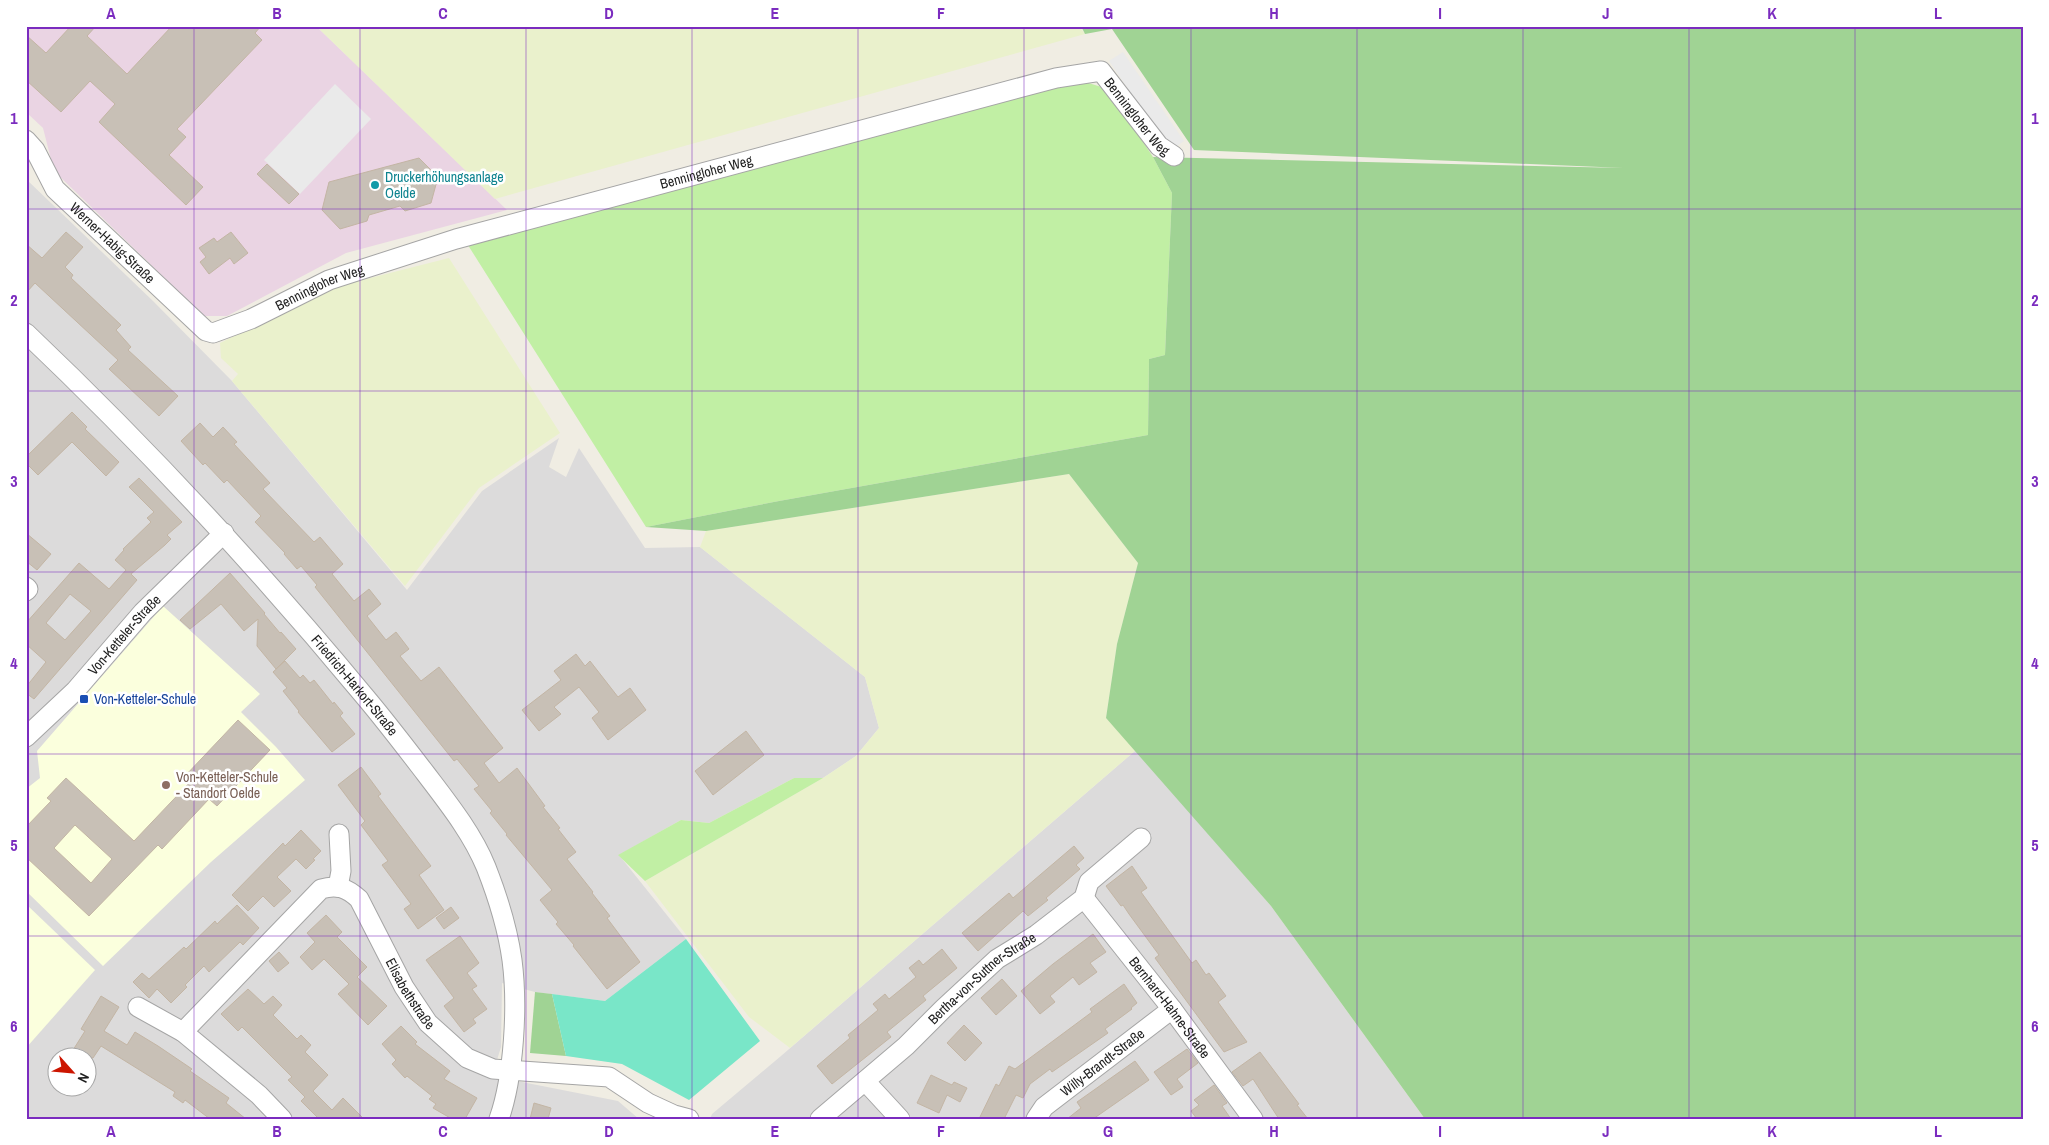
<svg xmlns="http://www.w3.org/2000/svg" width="2049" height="1145" viewBox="0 0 2049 1145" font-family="'Archivo Narrow',sans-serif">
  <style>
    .residential { fill: #dcdbdb; fill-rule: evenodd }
    .industrial { fill: #ead4e3 }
    .education { fill: #fbffdd }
    .farmland { fill: #eaf1cc }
    .grass { fill: #c1efa4 }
    .forest { fill: #a0d394 }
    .pitch { fill: #79e6c8 }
    .parking { fill: #eaeaea }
    .building { fill: #c8c0b6; stroke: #c3b5a4; fill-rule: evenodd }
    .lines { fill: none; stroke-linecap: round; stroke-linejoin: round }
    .minor-casing { stroke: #a5a5a5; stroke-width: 21 }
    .minor { stroke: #fff; stroke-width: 19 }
    .grid { fill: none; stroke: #7b2cbf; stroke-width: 1; stroke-opacity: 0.55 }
    .culture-dot { fill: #0f9aa8; stroke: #fff; stroke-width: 2 }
    .transit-dot { fill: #1a4fb4; stroke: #fff; stroke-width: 2 }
    .education-dot { fill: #8d6e63; stroke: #fff; stroke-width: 2 }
    .labels { text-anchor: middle; stroke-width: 5; stroke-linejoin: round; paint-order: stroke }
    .street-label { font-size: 14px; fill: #1e1e1e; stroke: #fff }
    .culture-label { font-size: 14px; fill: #0d838f; stroke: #fff; text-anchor: start }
    .transit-label { font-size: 14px; fill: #164399; stroke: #fff; text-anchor: start }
    .education-label { font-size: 14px; fill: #785e54; stroke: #fff; text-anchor: start }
    .neatline { fill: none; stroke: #7b2cbf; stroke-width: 2 }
    .grid-label { font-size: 16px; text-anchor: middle; font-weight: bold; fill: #7b2cbf }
  </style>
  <rect width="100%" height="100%" fill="#f0ede3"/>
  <g class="residential">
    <path d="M26,179l127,122 79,80 175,209 75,-99 77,-53 -10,29 17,10 13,-29 66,100 55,-1 165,130 14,51 -23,28 -33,22h-29l-85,45 -28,-3 -62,35 67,84 -81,62 -70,-9 -33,-9 -1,64 -9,29 126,25 21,18h-613zM58,1058h30v30h-30z"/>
    <polygon points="1136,750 1271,906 1425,1119 710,1119 712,1114 781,1056"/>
  </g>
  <polygon class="industrial" points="26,26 316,26 507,210 346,253 227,316 204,316 54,171 43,128 26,112"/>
  <g class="education">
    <polygon points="163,606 260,694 241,712 276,747 305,780 211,862 103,966 26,891 26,789 40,778 37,751"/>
    <polygon points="26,904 95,970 26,1048"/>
  </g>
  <g class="farmland">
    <polygon points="316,26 1079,26 1085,34 495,199"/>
    <polygon points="449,258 560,433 479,488 405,586 232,381 238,374 221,358 220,343 331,288"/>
    <polygon points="1069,474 1138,563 1117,644 1106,718 1136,750 790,1048 749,1017 645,881 823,778 856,756 879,728 865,677 700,547 706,531"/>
  </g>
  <g class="grass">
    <polygon points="1082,81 1108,89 1153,157 1172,193 1165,355 1149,359 1148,435 779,501 646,527 466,242"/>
    <polygon points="794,778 823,778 645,881 618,855 681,820 709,823"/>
  </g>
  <g class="forest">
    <polygon points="1081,26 2023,26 2023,1119 1425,1119 1271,906 1106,718 1117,644 1138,563 1069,474 706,531 646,527 779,501 1148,435 1149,359 1165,355 1172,193 1153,157 1624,168 1194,150 1112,29 1085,34"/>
    <polygon points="535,992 552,994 566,1056 530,1053"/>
  </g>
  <polygon class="pitch" points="686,939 760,1041 689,1100 622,1064 566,1056 552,994 605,1001"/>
  <g class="parking">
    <polygon points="1123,52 1184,141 1170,151 1109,61"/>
    <polygon points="335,84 371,119 300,194 264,160"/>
  </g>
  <g class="building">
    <polygon points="71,26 96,26 87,36 127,74 172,26 261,26 255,33 262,40 177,129 186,137 169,155 203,187 186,205 99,122 115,104 90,81 61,112 26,80 26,35 46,53"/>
    <polygon points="419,158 438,177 431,203 405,211 400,206 369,215 367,221 340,229 322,210 329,182"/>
    <polygon points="267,164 299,194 289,204 257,174"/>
    <polygon points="66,232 83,247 65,267 73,275 71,278 121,325 116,330 131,347 128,350 178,396 159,416 109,369 118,360 35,283 26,293 26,244 42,258"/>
    <polygon points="231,232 248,253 234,264 230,258 209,274 200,262 206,257 199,248 214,238 217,242"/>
    <polygon points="72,412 87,427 85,429 119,462 106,476 72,442 38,475 26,463 26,457"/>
    <polygon points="200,423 213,437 223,427 237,442 234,444 270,483 263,489 314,542 320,537 343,564 332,574 354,601 369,589 381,604 367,616 386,640 396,632 409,649 400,656 421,681 439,667 503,748 484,763 499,783 517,768 528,783 545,806 543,807 560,828 558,829 576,852 567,859 593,892 592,893 610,916 607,918 640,962 607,989 573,946 574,945 556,924 558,922 540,900 552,890 506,835 507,834 490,813 492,811 474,789 479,786 457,759 454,761 315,587 317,585 301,566 297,569 284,554 285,553 255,522 261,516 227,480 224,483 205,463 203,465 181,441"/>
    <path d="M139,478l43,44 -15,13 4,4 -6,6 -34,29 6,6 -103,119 -8,-6v-6l20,-25 -20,-18v-21l53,-60 30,26 17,-19 -11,-10 9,-10 -1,-1 28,-27 -4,-4 7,-6 -25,-25zM70,594l21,17 -26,29 -19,-17z"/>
    <polygon points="26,533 51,554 37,570 26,561"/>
    <polygon points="230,573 265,613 264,614 280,633 281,632 296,649 276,669 257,646 258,619 244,631 221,604 190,629 180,620"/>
    <polygon points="576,654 585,666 590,661 618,697 630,688 646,710 608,740 592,718 599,712 579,687 554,707 561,714 539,731 522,710 561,680 554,671"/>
    <polygon points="285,661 300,678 303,675 310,683 314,680 333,704 334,702 343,713 340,716 355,734 332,752 298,712 299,711 283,691 287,688 273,672"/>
    <path d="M238,720l32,30 -53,56 -8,-7 -47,50 -4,-4 -69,71 -63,-59v-30l25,-26 -4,-3 19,-20 68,63 57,-60 -6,-5zM75,825l37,34 -21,24 -37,-35z"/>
    <polygon points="746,731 764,755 713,795 695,771"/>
    <polygon points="361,767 381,794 378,796 431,866 419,875 444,910 418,929 404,909 411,904 382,865 388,861 361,825 365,821 338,785"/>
    <polygon points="301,830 321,851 313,859 315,860 306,869 296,859 277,877 291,891 274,907 263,896 248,911 232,895 283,843 285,846"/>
    <polygon points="1074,846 1084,858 1076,865 1080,869 1046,898 1048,900 1028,916 1023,911 978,951 962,933 1009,893 1013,898"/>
    <polygon points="1132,866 1147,888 1141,892 1192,963 1196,960 1206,975 1209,973 1226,996 1218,1002 1247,1042 1224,1052 1155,958 1159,955 1129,914 1123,905 1121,906 1106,886"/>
    <polygon points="237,905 259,928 243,945 240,942 209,972 204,966 185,985 187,987 171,1003 157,989 149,998 133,982 142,973 149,979 184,947 186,949 215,921 217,924"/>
    <polygon points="451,907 459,918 444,929 436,918"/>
    <polygon points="326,915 342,932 337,937 367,967 357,977 387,1006 368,1025 338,994 349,984 324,959 312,970 300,957 315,942 307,933"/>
    <polygon points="1093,934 1106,952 1090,963 1097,972 1079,985 1073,977 1050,996 1055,1002 1040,1014 1021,991 1053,964"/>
    <polygon points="460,936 479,963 467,973 477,986 472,989 487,1009 473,1019 476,1023 464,1032 444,1006 454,998 426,960"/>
    <polygon points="942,949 957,968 923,996 926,1000 887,1032 891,1037 832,1084 817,1066 850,1038 848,1035 878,1010 873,1004 885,994 889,999 916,977 909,968 919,960 923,965"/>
    <polygon points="279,952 289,963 278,972 269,961"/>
    <polygon points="1002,979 1017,996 996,1015 981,998"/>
    <polygon points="1124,984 1137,1003 1131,1008 1132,1009 1105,1029 1108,1033 1052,1072 1050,1069 1030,1084 1023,1098 1016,1095 1004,1119 979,1119 996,1084 999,1086 1009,1066 1015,1069 1057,1038 1092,1012 1090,1009"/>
    <polygon points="248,989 264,1004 273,996 282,1005 273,1015 297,1039 301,1035 311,1045 305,1052 328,1075 313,1091 332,1110 343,1098 364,1119 319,1119 301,1101 305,1097 288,1080 292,1077 242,1027 238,1031 221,1014"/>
    <polygon points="101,996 119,1007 104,1031 127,1045 135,1032 158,1046 192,1069 190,1071 229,1098 226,1103 246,1119 210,1119 185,1100 183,1103 173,1096 175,1092 101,1046 93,1058 68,1058 85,1031 81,1029"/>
    <polygon points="964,1025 982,1043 965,1061 947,1043"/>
    <polygon points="401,1026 417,1042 415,1044 450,1071 444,1079 477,1098 465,1119 452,1119 433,1108 436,1104 429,1099 432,1096 407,1076 405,1078 392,1064 396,1060 382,1044"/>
    <polygon points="1187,1049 1198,1063 1177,1079 1183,1087 1171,1095 1154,1072"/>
    <polygon points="1260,1052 1299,1104 1297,1105 1308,1119 1279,1119 1253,1079 1243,1086 1232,1072"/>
    <polygon points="1135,1061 1149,1080 1093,1119 1067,1119 1081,1108 1077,1102"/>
    <polygon points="931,1075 952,1085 954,1082 967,1088 960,1102 947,1095 939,1113 917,1103"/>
    <polygon points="1214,1085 1227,1103 1222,1106 1231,1119 1197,1119 1191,1111 1199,1105 1194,1100"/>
    <polygon points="534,1103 551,1108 548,1119 530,1119"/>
  </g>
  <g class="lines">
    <g class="minor-casing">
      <g id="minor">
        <path id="s1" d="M26,140l9,10 20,39 151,142 7,2 38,-14 78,-39 127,-41 600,-161 45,-7 58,75 15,10"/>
        <path id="s2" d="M26,333c121,115 234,237 340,365 21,25 40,50 60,76 22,29 46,59 60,93 11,28 22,64 26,93 6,46 2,116 -13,159"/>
        <polyline points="26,587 28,589 26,591"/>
        <path id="s3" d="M26,737l49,-46 68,-79 81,-79"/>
        <polyline points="338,887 341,871 339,834"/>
        <path id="s4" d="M1084,898l88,111 81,110"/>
        <polyline points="138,1007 183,1032 259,1095 282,1119"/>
        <path id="s5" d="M183,1032l138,-143c16,-5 26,-1 38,10l45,88 24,36 39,35 26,11 116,8 39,26 26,12 15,4"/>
        <polyline points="865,1081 900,1119"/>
        <path id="s6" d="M820,1119l86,-73 37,-37 54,-50 39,-24 48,-37 5,-16 52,-44"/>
        <path id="s7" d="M1036,1119l8,-12 128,-98"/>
      </g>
    </g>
    <use href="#minor" class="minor"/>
  </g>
  <path class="grid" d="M194,26v1093M360,26v1093M526,26v1093M692,26v1093M858,26v1093M1024,26v1093M1191,26v1093M1357,26v1093M1523,26v1093M1689,26v1093M1855,26v1093M26,209h1997M26,391h1997M26,572h1997M26,754h1997M26,936h1997"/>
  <circle class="culture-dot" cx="375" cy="185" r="5"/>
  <rect class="transit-dot" x="79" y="694" width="10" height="10" rx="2.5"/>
  <circle class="education-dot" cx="166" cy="785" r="5"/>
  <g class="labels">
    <g class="street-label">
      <text dy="5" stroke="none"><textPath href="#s1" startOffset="1258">Benningloher Weg</textPath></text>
      <text dy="5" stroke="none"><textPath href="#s1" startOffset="792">Benningloher Weg</textPath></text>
      <text dy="5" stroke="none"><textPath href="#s1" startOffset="136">Werner-Habig-Straße</textPath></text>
      <text dy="5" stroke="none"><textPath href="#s1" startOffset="388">Benningloher Weg</textPath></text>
      <text dy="5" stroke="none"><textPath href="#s3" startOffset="142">Von-Ketteler-Straße</textPath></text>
      <text dy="5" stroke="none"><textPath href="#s2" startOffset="482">Friedrich-Harkort-Straße</textPath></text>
      <text dy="5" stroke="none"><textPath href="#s6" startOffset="215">Bertha-von-Suttner-Straße</textPath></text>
      <text dy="5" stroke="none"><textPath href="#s5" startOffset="348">Elisabethstraße</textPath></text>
      <text dy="5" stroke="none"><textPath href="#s4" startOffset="139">Bernhard-Hahne-Straße</textPath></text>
      <text dy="5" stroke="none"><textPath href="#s7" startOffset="88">Willy-Brandt-Straße</textPath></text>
    </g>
    <g class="culture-label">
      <text x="385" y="182">Druckerhöhungsanlage<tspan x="385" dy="16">Oelde</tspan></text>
    </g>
    <g class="transit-label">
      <text x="94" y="704">Von-Ketteler-Schule</text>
    </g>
    <g class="education-label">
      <text x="176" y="782">Von-Ketteler-Schule<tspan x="176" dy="16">- Standort Oelde</tspan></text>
    </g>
  </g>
  <rect width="2049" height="1145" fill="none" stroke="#ffffff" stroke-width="55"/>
  <g transform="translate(72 1072) rotate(117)"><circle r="24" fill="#ffffff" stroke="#a5a5a5"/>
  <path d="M0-4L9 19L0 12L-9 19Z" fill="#cc1500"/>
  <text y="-8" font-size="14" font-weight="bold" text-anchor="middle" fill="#1e1e1e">N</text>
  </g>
  <rect x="28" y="28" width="1994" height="1090" class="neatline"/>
  <g class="grid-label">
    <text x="111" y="19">A</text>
    <text x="277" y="19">B</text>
    <text x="443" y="19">C</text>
    <text x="609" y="19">D</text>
    <text x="775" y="19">E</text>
    <text x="941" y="19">F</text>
    <text x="1108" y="19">G</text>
    <text x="1274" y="19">H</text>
    <text x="1440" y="19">I</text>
    <text x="1606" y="19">J</text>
    <text x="1772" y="19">K</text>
    <text x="1938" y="19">L</text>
    <text x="14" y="124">1</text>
    <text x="2035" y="124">1</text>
    <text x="14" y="306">2</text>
    <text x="2035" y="306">2</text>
    <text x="14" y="487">3</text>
    <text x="2035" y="487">3</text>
    <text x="14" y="669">4</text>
    <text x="2035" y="669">4</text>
    <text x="14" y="851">5</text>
    <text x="2035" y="851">5</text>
    <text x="14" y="1032">6</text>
    <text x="2035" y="1032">6</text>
    <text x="111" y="1137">A</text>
    <text x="277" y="1137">B</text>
    <text x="443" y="1137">C</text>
    <text x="609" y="1137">D</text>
    <text x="775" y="1137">E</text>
    <text x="941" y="1137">F</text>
    <text x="1108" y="1137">G</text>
    <text x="1274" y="1137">H</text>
    <text x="1440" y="1137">I</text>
    <text x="1606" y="1137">J</text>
    <text x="1772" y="1137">K</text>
    <text x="1938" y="1137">L</text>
  </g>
</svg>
